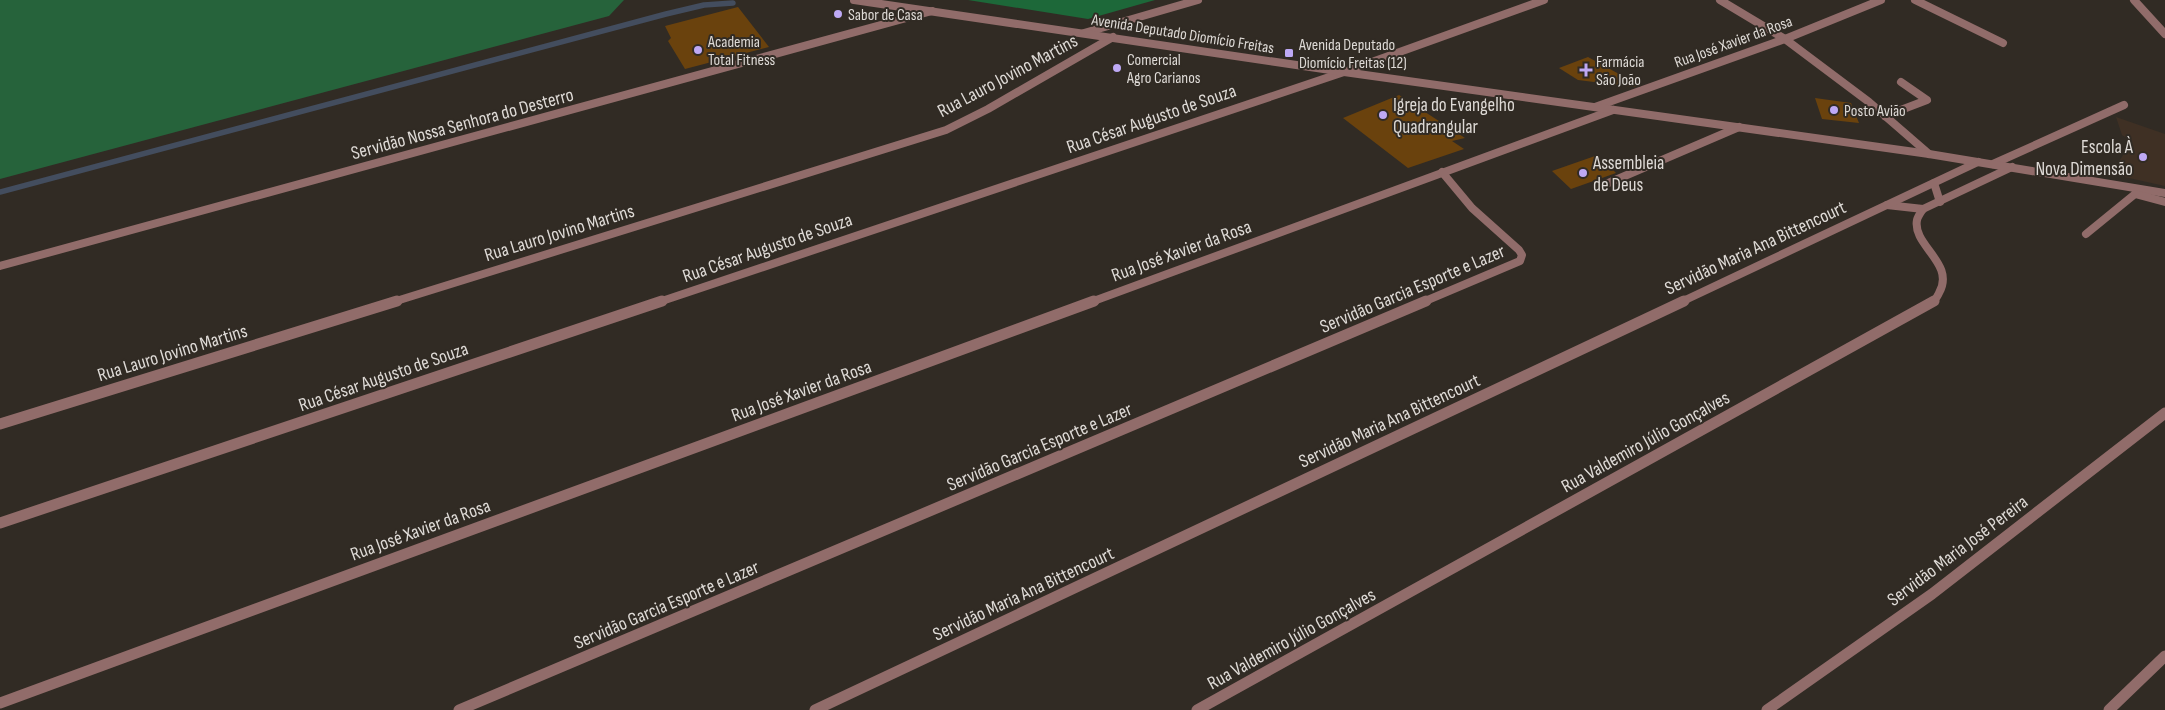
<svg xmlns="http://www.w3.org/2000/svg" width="2165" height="710" viewBox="0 0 2165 710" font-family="'Sofia Sans Condensed',sans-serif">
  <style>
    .education { fill: #3f3024 }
    .green { fill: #26633b }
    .forest { fill: #1d6839 }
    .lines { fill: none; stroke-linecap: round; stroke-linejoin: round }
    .stream { stroke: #434d5e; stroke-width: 5.5 }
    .building { fill: #6a420d }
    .service { stroke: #916c6a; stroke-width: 8 }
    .minor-far1 { stroke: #916c6a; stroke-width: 8 }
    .minor { stroke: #916c6a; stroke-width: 11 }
    .tertiary { stroke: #916c6a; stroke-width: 8 }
    .poi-dot { fill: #bea9f5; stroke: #312b24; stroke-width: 2 }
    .labels { text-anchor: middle; stroke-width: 4; stroke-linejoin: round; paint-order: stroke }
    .far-poi-label { font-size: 16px; fill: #dedad6; stroke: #312b24; text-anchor: start }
    .far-street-label { font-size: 16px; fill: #dedad6; stroke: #312b24 }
    .street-label { font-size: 19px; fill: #dedad6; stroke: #312b24 }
    .poi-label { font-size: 19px; fill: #dedad6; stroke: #312b24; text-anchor: start }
  </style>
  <rect width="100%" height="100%" fill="#312b24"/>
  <polygon class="education" points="2116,117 2165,134 2165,186 2111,174 2132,141 2122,135"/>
  <polygon class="green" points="0,0 624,0 609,16 0,179"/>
  <polygon class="forest" points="968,0 1155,0 1088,19"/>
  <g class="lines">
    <polyline class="stream" points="0,192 666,14 704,5 733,3"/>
  </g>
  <g class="building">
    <polygon points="738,7 769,47 685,69 668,41 671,38 665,26"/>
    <polygon points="1588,57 1639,85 1634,87 1578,80 1559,68"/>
    <polygon points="1399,95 1465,138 1452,141 1464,149 1408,168 1343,118"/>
    <polygon points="1815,98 1851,103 1859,123 1822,119"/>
    <polygon points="1595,156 1601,160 1621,160 1612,169 1616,173 1571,189 1552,171"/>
  </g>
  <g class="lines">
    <g class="service">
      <polyline points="1915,0 2003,43"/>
      <polyline points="1606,184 1739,127"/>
      <polyline points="2086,234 2135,194"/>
    </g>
    <g class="minor-far1">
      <polyline points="1720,0 1785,39 1869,102 1929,154"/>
      <polyline points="1084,33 1198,0"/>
      <polyline points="1595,107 1785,39 1881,0"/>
      <polyline points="1885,116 1927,100 1901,82"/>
      <polyline points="1993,164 2124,105"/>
      <polyline points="1934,183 1940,202"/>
      <polyline points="1887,205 1923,209"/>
      <polyline points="0,266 932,11"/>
      <polyline points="393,302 946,130 988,109 1113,37"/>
      <polyline points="659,302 1344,72 1544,0"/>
      <polyline points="1091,302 1613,110"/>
      <polyline points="1423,302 1520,261 1522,255 1519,250 1472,208 1442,172"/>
      <polyline points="1681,302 1978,162"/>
      <path d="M1931,302c5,-2 6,-5 8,-9 17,-30 -27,-47 -22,-73 1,-4 4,-8 6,-11l89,-42"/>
    </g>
    <g class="minor">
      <polyline points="0,424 397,301"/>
      <polyline points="0,523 662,301"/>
      <polyline points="0,703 1094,301"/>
      <polyline points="459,710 1426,301"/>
      <polyline points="815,710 1684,301"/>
      <polyline points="1197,710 1934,301"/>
      <polyline points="1767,710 1932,594 2165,413"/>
      <polyline points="2109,710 2165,656"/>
    </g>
    <g class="tertiary">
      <polyline points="854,0 1344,72 1929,154 2165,193"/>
      <polyline points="2134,0 2165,34"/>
      <polyline points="2135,194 2165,202"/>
    </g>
  </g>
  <g class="poi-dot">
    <circle cx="838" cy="14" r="5"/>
    <circle cx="698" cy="50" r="5"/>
    <rect x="1284" y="48" width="10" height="10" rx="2.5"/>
    <circle cx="1117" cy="68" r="5"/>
    <path d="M1583.5 62.5h5v5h5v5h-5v5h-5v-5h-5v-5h5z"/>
    <circle cx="1834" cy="110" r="5"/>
    <circle cx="1383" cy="115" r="5"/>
    <circle cx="2143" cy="157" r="5"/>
    <circle cx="1583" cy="173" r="5"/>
  </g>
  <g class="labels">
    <g class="far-poi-label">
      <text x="848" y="20">Sabor de Casa</text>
      <text x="708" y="47">Academia<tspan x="708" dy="18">Total Fitness</tspan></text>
      <text x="1299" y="50">Avenida Deputado<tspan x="1299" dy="18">Diomício Freitas (12)</tspan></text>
      <text x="1127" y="65">Comercial<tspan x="1127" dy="18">Agro Carianos</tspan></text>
      <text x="1596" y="67">Farmácia<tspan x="1596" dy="18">São João</tspan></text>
      <text x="1844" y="116">Posto Avião</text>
    </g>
    <g class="far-street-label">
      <text transform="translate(1183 33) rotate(9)" y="6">Avenida Deputado Diomício Freitas</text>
      <text transform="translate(1733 41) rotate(-20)" y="6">Rua José Xavier da Rosa</text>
    </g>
    <g class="street-label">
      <text transform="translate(1007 75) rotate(-28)" y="7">Rua Lauro Jovino Martins</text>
      <text transform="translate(1151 118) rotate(-19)" y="7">Rua César Augusto de Souza</text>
      <text transform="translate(462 123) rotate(-15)" y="7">Servidão Nossa Senhora do Desterro</text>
      <text transform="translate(559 232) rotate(-17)" y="7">Rua Lauro Jovino Martins</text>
      <text transform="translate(767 247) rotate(-19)" y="7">Rua César Augusto de Souza</text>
      <text transform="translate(1755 247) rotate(-25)" y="7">Servidão Maria Ana Bittencourt</text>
      <text transform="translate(1181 250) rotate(-20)" y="7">Rua José Xavier da Rosa</text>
      <text transform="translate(1412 288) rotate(-23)" y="7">Servidão Garcia Esporte e Lazer</text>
      <text transform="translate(172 352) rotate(-17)" y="7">Rua Lauro Jovino Martins</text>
      <text transform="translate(383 376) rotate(-19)" y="7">Rua César Augusto de Souza</text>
      <text transform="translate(801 390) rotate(-20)" y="7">Rua José Xavier da Rosa</text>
      <text transform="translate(1389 420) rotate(-25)" y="7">Servidão Maria Ana Bittencourt</text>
      <text transform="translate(1645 441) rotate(-29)" y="7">Rua Valdemiro Júlio Gonçalves</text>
      <text transform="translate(1039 446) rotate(-23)" y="7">Servidão Garcia Esporte e Lazer</text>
      <text transform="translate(420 529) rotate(-20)" y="7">Rua José Xavier da Rosa</text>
      <text transform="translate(1957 550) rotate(-37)" y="7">Servidão Maria José Pereira</text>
      <text transform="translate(1023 593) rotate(-25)" y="7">Servidão Maria Ana Bittencourt</text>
      <text transform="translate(666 604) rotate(-23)" y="7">Servidão Garcia Esporte e Lazer</text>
      <text transform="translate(1291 638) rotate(-29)" y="7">Rua Valdemiro Júlio Gonçalves</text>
    </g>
    <g class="poi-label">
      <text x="1393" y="111">Igreja do Evangelho<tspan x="1393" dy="22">Quadrangular</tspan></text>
      <text x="2133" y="153" text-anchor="end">Escola À<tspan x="2133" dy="22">Nova Dimensão</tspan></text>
      <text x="1593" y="169">Assembleia<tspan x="1593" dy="22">de Deus</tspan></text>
    </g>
  </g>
</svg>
